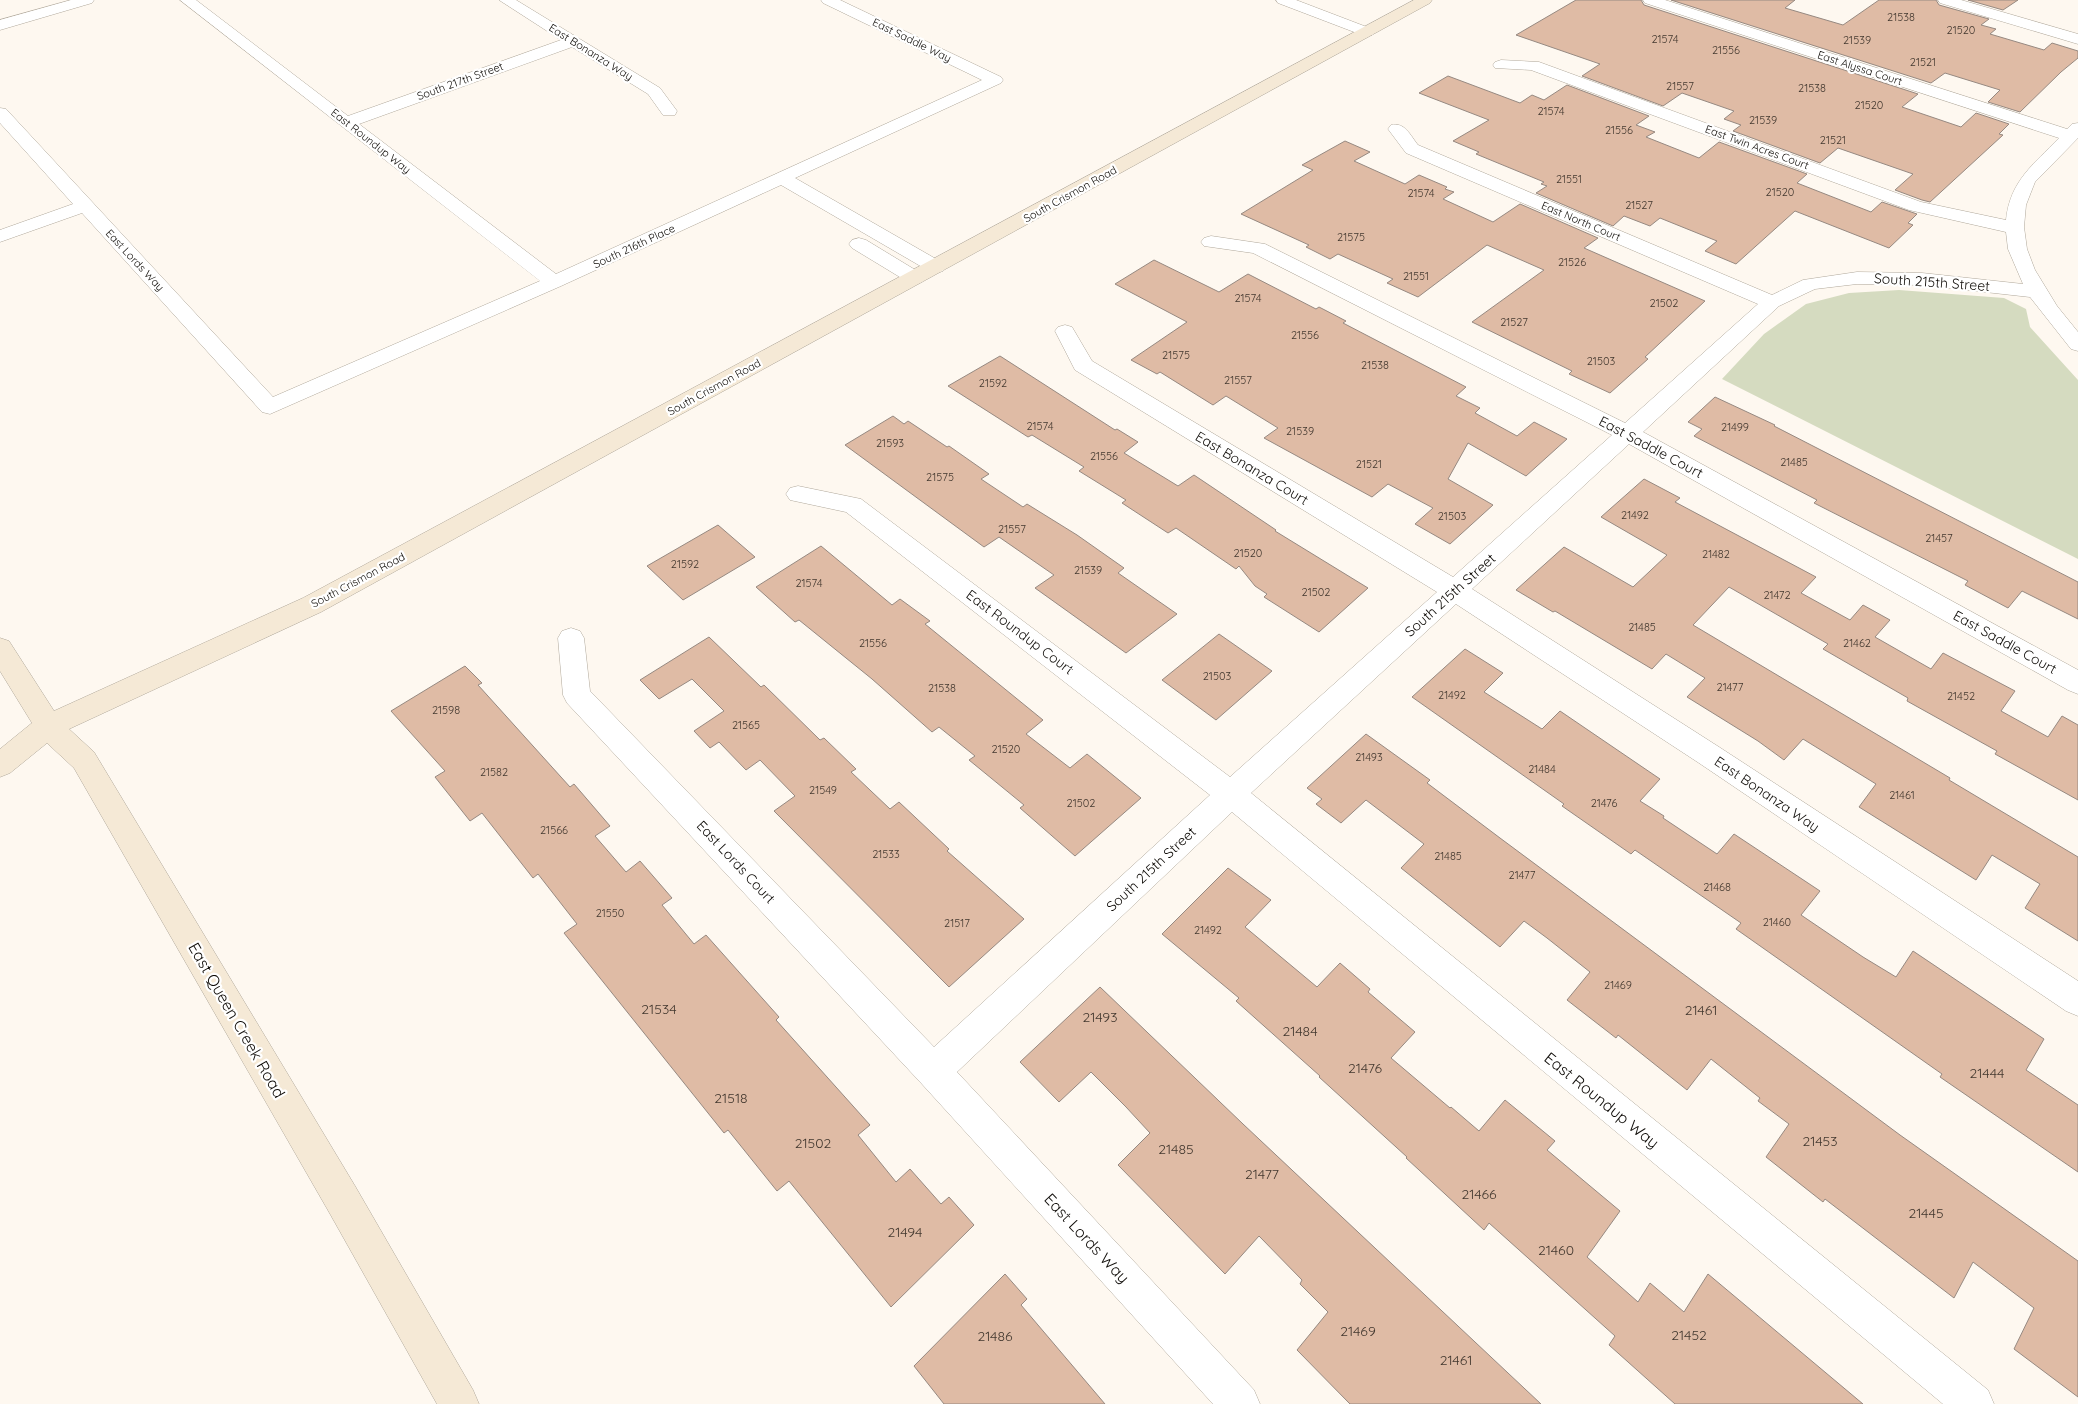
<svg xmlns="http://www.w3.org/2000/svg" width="2078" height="1404" viewBox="0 0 2078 1404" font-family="Quicksand,sans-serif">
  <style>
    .green { fill: #d5dbc0 }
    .building { fill: #dfbba5; stroke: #968981 }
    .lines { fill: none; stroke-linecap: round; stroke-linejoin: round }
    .street-casing { stroke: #b0a89b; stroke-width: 1 }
    .secondary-casing { stroke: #b0a89b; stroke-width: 1 }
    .street { fill: #fff; fill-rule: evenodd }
    .secondary { fill: #f5e9d6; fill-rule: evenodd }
    .labels { text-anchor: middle; stroke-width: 4.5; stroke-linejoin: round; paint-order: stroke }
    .number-label { font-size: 11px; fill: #43382f }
    .far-street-label { font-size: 11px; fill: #0f0c08; stroke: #fff }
    .street-label { font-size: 14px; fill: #0f0c08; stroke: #fff }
    .near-number-label { font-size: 14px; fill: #43382f }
    .near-street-label { font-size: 16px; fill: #0f0c08; stroke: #fff }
  </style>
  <rect width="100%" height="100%" fill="#fef8f0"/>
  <polygon class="green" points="1899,290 2004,298 2026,309 2030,327 2078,380 2078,559 1722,379 1764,334 1806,304 1849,293"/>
  <g class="building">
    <polygon points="1576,0 1641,0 1644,5 1918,94 1902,107 1961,127 1976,113 2009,124 1999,134 2003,135 1930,202 1922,200 1895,190 1913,174 1838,148 1820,163 1733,131 1741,125 1724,119 1734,111 1682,93 1663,106 1582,76 1600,64 1516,35"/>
    <polygon points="1671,0 1795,0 1785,8 1843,25 1879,0 1936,0 1939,5 1989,19 1981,25 1996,29 1990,34 2044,50 2052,43 2078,51 2078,58 2061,72 2020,112 1988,102 2000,90 1945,73 1931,83"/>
    <polygon points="1968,0 2018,0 2003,10"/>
    <polygon points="1448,76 1520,103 1532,95 1544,100 1567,85 1649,116 1636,125 1655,132 1646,137 1699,158 1719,142 1807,174 1797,183 1871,212 1882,202 1917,214 1908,223 1913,225 1889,248 1795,211 1736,264 1705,251 1717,241 1660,218 1650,226 1624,216 1613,226 1536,193 1547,186 1541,184 1544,182 1476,154 1479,152 1453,141 1489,120 1419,93"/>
    <polygon points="1345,141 1370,152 1354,161 1405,184 1419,175 1447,187 1445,189 1454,192 1443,199 1493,222 1520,204 1598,238 1584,248 1705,301 1645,357 1648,359 1610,393 1569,374 1572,371 1472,322 1544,270 1487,245 1418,297 1387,283 1393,279 1338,254 1330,259 1306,247 1309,245 1241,214 1313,170 1302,165"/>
    <polygon points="1154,260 1219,292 1248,274 1316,309 1319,307 1346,321 1343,323 1466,387 1456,396 1480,408 1475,413 1517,436 1534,422 1567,439 1526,476 1468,443 1448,479 1493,505 1450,544 1415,524 1433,508 1388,484 1372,497 1264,438 1278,428 1226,396 1213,405 1160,372 1157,374 1131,360 1187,322 1115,284"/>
    <polygon points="1000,356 1115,430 1117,429 1138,442 1124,453 1178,486 1194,475 1276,530 1275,531 1368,588 1319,632 1264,597 1267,594 1255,586 1239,566 1236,569 1176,528 1168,533 1122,503 1126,500 1079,471 1084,467 1032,435 1028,437 948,386"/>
    <polygon points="1715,397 1775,425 1774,426 2078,582 2078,619 2022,591 2008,608 1965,585 1968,581 1814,503 1817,500 1694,436 1702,429 1688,422"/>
    <polygon points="893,416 904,424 908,421 947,447 949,446 989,474 981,479 1023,507 1027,504 1077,535 1124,568 1118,573 1177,614 1126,653 1035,588 1054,575 999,537 984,547 845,445"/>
    <polygon points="1644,479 1680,498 1675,502 1816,577 1801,593 1850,620 1863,605 1890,620 1875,637 1931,669 1943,653 2015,691 2001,711 2048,737 2062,716 2078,725 2078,800 1995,754 1997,751 1907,701 1908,698 1823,649 1828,644 1729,587 1693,625 1950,778 1949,780 2078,857 2078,941 2025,908 2040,884 1992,855 1976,880 1859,807 1876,784 1803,739 1784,760 1758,741 1687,697 1705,678 1666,654 1652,669 1555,611 1553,612 1516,590 1564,547 1633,587 1667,555 1601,517"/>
    <polygon points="718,525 755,557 683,600 647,566"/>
    <polygon points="821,546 892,605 900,599 930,621 925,624 1043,720 1026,734 1070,768 1087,754 1141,798 1075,856 1020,808 1024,805 969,760 975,756 939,727 932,732 872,679 799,620 795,622 756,587"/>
    <polygon points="1219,634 1272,671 1216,720 1162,680"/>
    <polygon points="709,637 761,687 764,685 820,740 824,738 856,769 851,772 890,809 899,802 949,849 947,851 1024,919 949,987 774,811 795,796 760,760 746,770 719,742 710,748 694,731 724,711 692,679 659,699 640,680"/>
    <polygon points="1465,649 1503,673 1484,692 1542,729 1560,711 1660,779 1640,801 1664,816 1663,818 1717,854 1734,834 1820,891 1801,915 1863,957 1896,977 1913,951 2044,1039 2026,1070 2078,1105 2078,1172 1940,1077 1942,1074 1736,929 1741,923 1635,850 1631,854 1562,806 1564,804 1412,697"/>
    <polygon points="465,666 482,683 478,685 570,787 574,784 610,826 595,836 626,872 640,861 672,898 662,905 694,944 706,935 779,1017 776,1020 870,1125 858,1135 896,1182 910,1169 941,1204 949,1197 974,1225 891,1307 789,1181 777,1191 728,1130 724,1133 564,933 577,924 538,874 533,878 482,813 470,821 435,777 445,771 391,711"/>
    <polygon points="1366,734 1430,780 1427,783 1500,838 1900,1135 2078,1261 2078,1397 2014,1349 2034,1308 1973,1262 1954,1298 1825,1199 1823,1202 1766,1157 1789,1124 1758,1101 1760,1098 1711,1059 1687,1090 1618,1035 1616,1038 1567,1000 1590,972 1547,938 1524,921 1500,947 1401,868 1424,844 1366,800 1341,823 1316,804 1322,799 1307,788"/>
    <polygon points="1228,868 1271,900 1245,927 1317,987 1340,963 1370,989 1368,992 1415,1032 1391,1058 1450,1108 1451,1107 1479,1131 1505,1100 1555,1141 1547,1150 1620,1211 1587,1257 1638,1302 1650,1283 1684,1312 1708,1274 1863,1404 1675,1404 1609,1345 1615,1336 1489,1223 1484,1230 1406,1158 1407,1157 1319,1077 1320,1076 1236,1001 1239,998 1162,934"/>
    <polygon points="1100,987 1243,1124 1541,1404 1350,1404 1297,1350 1328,1312 1300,1284 1302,1280 1259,1236 1225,1274 1118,1165 1150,1133 1126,1107 1091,1072 1059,1102 1020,1062"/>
    <polygon points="1005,1274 1027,1299 1021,1305 1105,1404 944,1404 914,1366"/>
  </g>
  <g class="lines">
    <g class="street-casing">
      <g id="street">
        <polygon points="71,0 94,0 92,3 0,30 0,20"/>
        <polygon points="180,0 196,0 348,116 561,40 499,0 516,0 660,88 677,111 675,115 663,115 648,94 572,47 359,124 556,274 982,80 823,3 821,0 840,0 1001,77 1003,80 1001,83 795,178 943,263 946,267 943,271 936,273 929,271 781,185 561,286 270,414 262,412 82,213 0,242 0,230 73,204 0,123 0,108 6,109 273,397 540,281"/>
        <polygon points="1276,0 1296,0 1372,29 1375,32 1372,35 1362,35 1278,3"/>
        <path d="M1643,0h22l402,129 5,-5 6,-1v15l-43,44 -9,23 -2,22 3,22 8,21 22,36 21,26v19l-7,-2 -41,-52 -108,-12 -65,-1 -42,5 -36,17 -136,126 435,238v24l-10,-4 -439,-246 -157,145 247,158 359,234v35l-12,-5 -367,-248 -243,-159 -205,189 737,597 6,14h-51l-711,-592 -275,260 297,318 6,14h-47l-292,-321 -354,-380 -4,-8 -5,-57 4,-7 9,-3 9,3 4,7 6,53 344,356 276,-252 -364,-283 -56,-12 -4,-6 4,-6 8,-2 63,13 369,278 207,-185 -362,-222 -20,-39 3,-4 7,-2 7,2 20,34 361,216 159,-142 -359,-182 -49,-7 -3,-4 3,-4 7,-2 54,8 360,179 133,-119 -352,-151 -18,-24 3,-4c14,-3 19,10 27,20l354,150 31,-15 54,-8 65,1 101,11 -15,-35 -2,-17 -97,-22 -378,-140 -36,-2 -2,-3 2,-3 6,-2 38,2 382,140 85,18c4,-39 27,-55 53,-82l-414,-135z"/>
        <polygon points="1938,0 1961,0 2078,34 2078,44 1940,3"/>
        <polygon points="859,238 866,240 922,274 925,278 922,282 915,284 908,282 852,248 849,244 852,240"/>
      </g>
    </g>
    <g class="secondary-casing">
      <polygon id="secondary" points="1414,0 1432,0 1430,3 321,612 69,729 94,752 355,1186 473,1390 479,1404 437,1404 329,1212 74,768 47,743 10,773 0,777 0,749 32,723 0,671 0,638 9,641 54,711 303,598"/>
    </g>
    <use href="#street" class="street"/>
    <use href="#secondary" class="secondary"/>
  </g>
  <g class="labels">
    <g class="number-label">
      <text x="1901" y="21">21538</text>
      <text x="1961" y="34">21520</text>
      <text x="1665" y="43">21574</text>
      <text x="1857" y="44">21539</text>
      <text x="1726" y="54">21556</text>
      <text x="1923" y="66">21521</text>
      <text x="1680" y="90">21557</text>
      <text x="1812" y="92">21538</text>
      <text x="1869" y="109">21520</text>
      <text x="1551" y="115">21574</text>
      <text x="1763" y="124">21539</text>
      <text x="1619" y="134">21556</text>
      <text x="1833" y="144">21521</text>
      <text x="1569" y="183">21551</text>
      <text x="1780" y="196">21520</text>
      <text x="1421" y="197">21574</text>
      <text x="1639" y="209">21527</text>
      <text x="1351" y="241">21575</text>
      <text x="1572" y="266">21526</text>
      <text x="1416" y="280">21551</text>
      <text x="1248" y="302">21574</text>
      <text x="1664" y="307">21502</text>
      <text x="1514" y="326">21527</text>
      <text x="1305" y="339">21556</text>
      <text x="1176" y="359">21575</text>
      <text x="1601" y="365">21503</text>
      <text x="1375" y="369">21538</text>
      <text x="1238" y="384">21557</text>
      <text x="993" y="387">21592</text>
      <text x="1040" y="430">21574</text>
      <text x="1735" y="431">21499</text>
      <text x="1300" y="435">21539</text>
      <text x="890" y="447">21593</text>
      <text x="1104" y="460">21556</text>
      <text x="1794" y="466">21485</text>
      <text x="1369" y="468">21521</text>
      <text x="940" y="481">21575</text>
      <text x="1635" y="519">21492</text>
      <text x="1452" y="520">21503</text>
      <text x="1012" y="533">21557</text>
      <text x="1939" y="542">21457</text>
      <text x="1248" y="557">21520</text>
      <text x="1716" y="558">21482</text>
      <text x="685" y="568">21592</text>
      <text x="1088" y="574">21539</text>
      <text x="809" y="587">21574</text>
      <text x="1316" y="596">21502</text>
      <text x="1777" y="599">21472</text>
      <text x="1642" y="631">21485</text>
      <text x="873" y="647">21556</text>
      <text x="1857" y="647">21462</text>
      <text x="1217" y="680">21503</text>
      <text x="1730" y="691">21477</text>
      <text x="942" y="692">21538</text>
      <text x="1452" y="699">21492</text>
      <text x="1961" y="700">21452</text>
      <text x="446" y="714">21598</text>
      <text x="746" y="729">21565</text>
      <text x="1006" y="753">21520</text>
      <text x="1369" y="761">21493</text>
      <text x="1542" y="773">21484</text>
      <text x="494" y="776">21582</text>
      <text x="823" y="794">21549</text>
      <text x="1902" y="799">21461</text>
      <text x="1081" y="807">21502</text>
      <text x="1604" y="807">21476</text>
      <text x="554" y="834">21566</text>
      <text x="886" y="858">21533</text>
      <text x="1448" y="860">21485</text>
      <text x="1522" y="879">21477</text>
      <text x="1717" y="891">21468</text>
      <text x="610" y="917">21550</text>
      <text x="1777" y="926">21460</text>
      <text x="957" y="927">21517</text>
      <text x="1208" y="934">21492</text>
      <text x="1618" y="989">21469</text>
    </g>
    <g class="far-street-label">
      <text transform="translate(912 40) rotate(26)" y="4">East Saddle Way</text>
      <text transform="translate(591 52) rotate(32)" y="4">East Bonanza Way</text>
      <text transform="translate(1860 68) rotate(18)" y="4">East Alyssa Court</text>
      <text transform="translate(460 81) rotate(-20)" y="4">South 217th Street</text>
      <text transform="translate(371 141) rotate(38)" y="4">East Roundup Way</text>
      <text transform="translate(1757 147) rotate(20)" y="4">East Twin Acres Court</text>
      <text transform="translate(1070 194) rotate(-29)" y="4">South Crismon Road</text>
      <text transform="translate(1581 221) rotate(23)" y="4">East North Court</text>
      <text transform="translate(634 246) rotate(-25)" y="4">South 216th Place</text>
      <text transform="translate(135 260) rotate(47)" y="4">East Lords Way</text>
      <text transform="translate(714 387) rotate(-29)" y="4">South Crismon Road</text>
      <text transform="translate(358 580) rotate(-28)" y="4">South Crismon Road</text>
    </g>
    <g class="street-label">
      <text transform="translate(1932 282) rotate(4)" y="5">South 215th Street</text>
      <text transform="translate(1651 447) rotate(28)" y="5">East Saddle Court</text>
      <text transform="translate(1252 468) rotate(31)" y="5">East Bonanza Court</text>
      <text transform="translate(1450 595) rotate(-42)" y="5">South 215th Street</text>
      <text transform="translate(1020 632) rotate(37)" y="5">East Roundup Court</text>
      <text transform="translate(2005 642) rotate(29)" y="5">East Saddle Court</text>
      <text transform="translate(1767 794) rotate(34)" y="5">East Bonanza Way</text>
      <text transform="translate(736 862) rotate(47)" y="5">East Lords Court</text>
      <text transform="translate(1151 869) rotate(-43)" y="5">South 215th Street</text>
    </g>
    <g class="near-number-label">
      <text x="659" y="1014">21534</text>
      <text x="1701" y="1015">21461</text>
      <text x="1100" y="1022">21493</text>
      <text x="1300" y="1036">21484</text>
      <text x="1365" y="1073">21476</text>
      <text x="1987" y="1078">21444</text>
      <text x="731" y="1103">21518</text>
      <text x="1820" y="1146">21453</text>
      <text x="813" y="1148">21502</text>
      <text x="1176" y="1154">21485</text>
      <text x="1262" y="1179">21477</text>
      <text x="1479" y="1199">21466</text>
      <text x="1926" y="1218">21445</text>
      <text x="905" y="1237">21494</text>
      <text x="1556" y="1255">21460</text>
      <text x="1358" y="1336">21469</text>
      <text x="1689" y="1340">21452</text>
      <text x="995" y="1341">21486</text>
      <text x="1456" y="1365">21461</text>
    </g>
    <g class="near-street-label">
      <text transform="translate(237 1020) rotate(60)" y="6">East Queen Creek Road</text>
      <text transform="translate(1602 1100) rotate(39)" y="6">East Roundup Way</text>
      <text transform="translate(1087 1238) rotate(47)" y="6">East Lords Way</text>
    </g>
  </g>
</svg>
